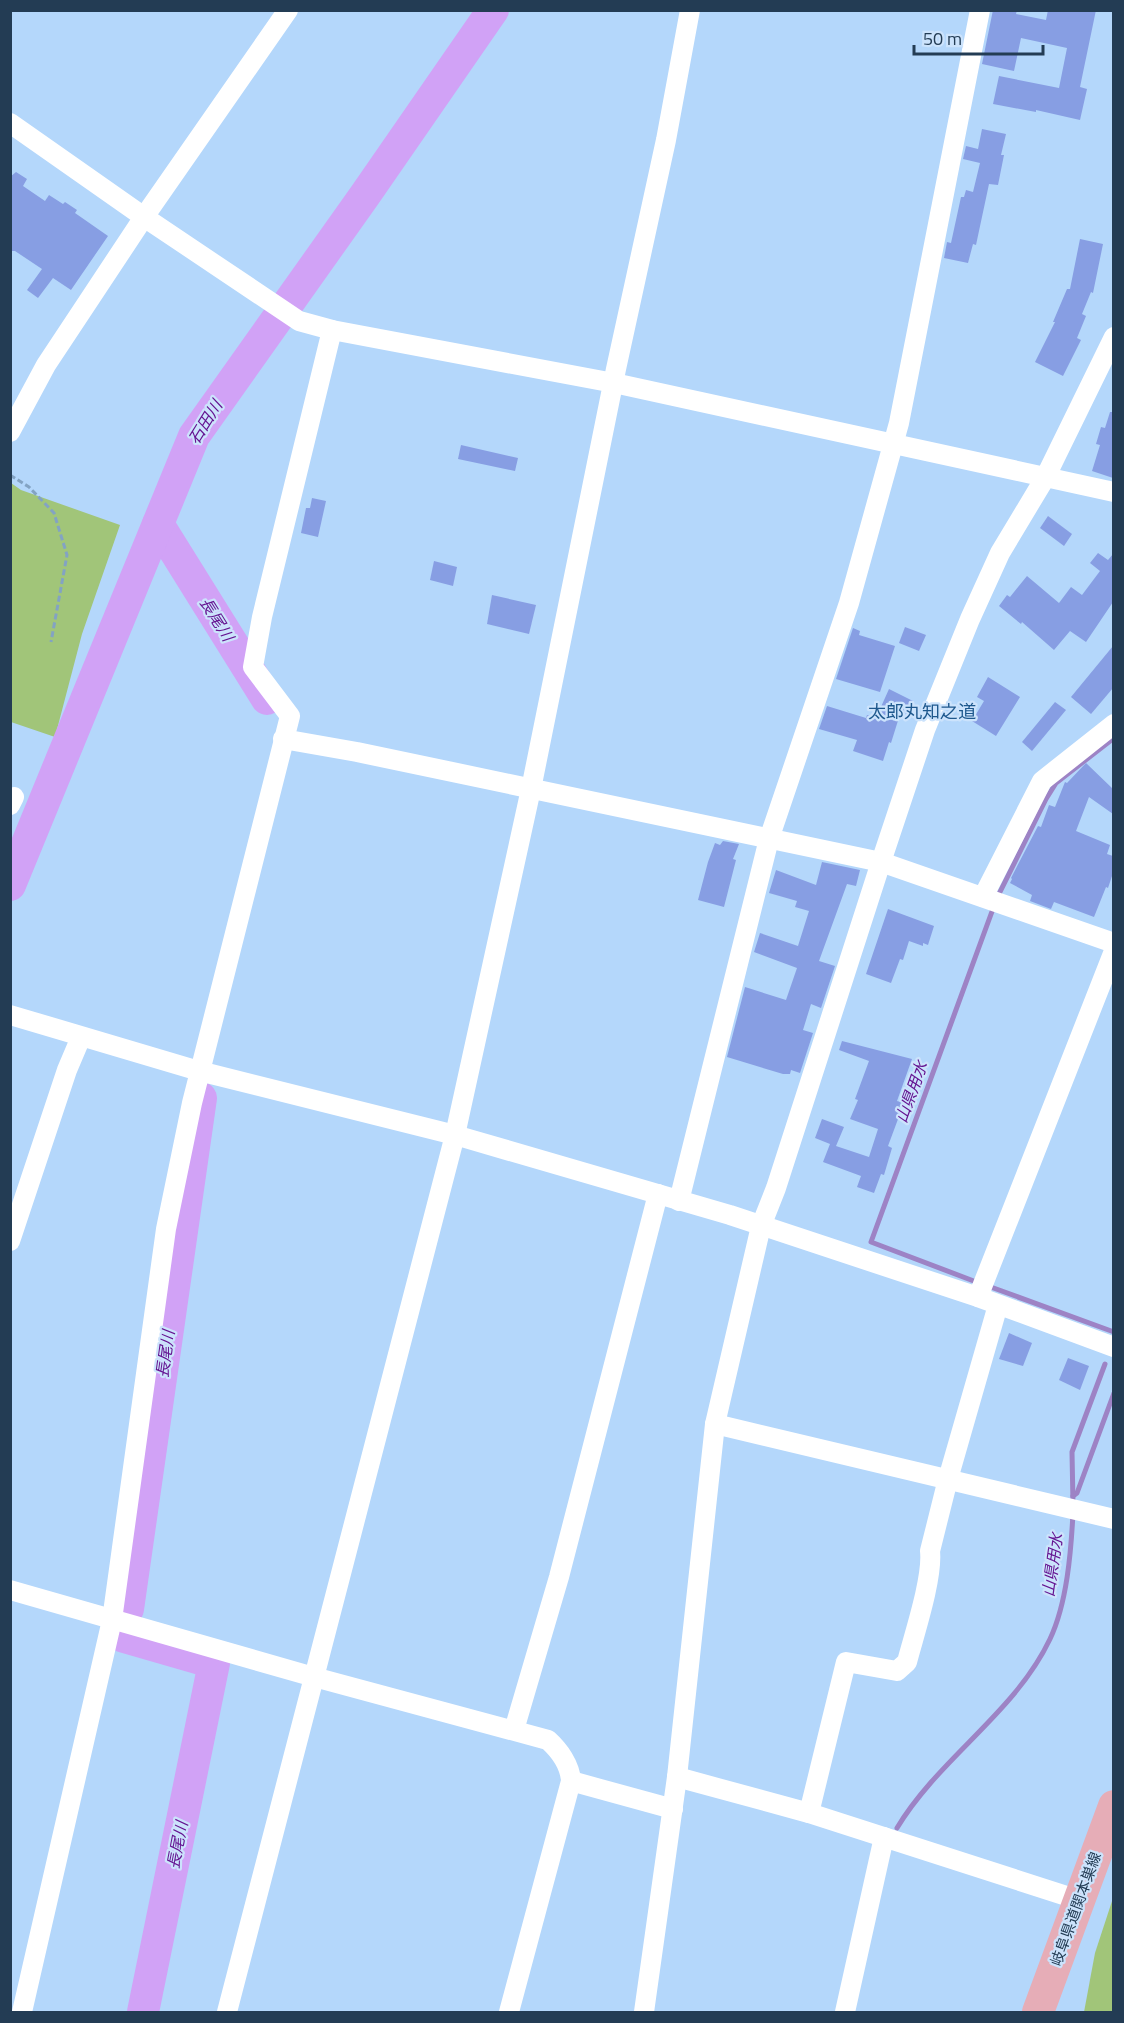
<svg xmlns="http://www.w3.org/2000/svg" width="1124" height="2023" viewBox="0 0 1124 2023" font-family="'Titillium Web','Noto Sans JP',sans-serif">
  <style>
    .green { fill: #a1c579 }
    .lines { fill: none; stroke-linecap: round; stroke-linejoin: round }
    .stream { stroke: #9d83c5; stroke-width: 5 }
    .river { stroke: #d1a2f6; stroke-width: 32 }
    .building { fill: #879ee3 }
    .path { stroke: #83a3c3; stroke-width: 3; stroke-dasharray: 6 3; stroke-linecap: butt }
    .minor { stroke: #fff; stroke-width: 20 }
    .primary { stroke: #e6adb7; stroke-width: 32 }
    .labels { text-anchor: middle; stroke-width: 4.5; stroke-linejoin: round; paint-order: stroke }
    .street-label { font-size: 15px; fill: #233c54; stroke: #cce3fc }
    .water-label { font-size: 16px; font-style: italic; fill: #651491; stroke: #cce3fc }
    .quarter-label { font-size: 18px; fill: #1e588d; stroke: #cce3fc }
  </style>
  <rect width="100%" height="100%" fill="#b4d7fb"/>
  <g class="green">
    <polygon points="11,483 21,490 120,525 82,634 55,737 11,722"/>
    <polygon points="1113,1898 1113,2012 1084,2012 1095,1953"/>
  </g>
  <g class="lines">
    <g class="stream">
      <polyline points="997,898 1046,799 1056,783 1114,738"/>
      <polyline points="979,1283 871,1242 994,906"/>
      <polyline points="988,1286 1114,1332"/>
      <polyline points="1073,1496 1077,1493 1114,1393"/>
      <polyline points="1073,1504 1072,1452 1105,1364"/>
      <path d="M897,1828c42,-70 118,-115 153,-189 17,-36 21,-87 23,-126"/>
    </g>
    <g class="river">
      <polyline points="158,524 267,699"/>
      <polyline points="10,885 194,436 365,195 493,10"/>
      <polyline points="128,1609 201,1098"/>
      <polyline points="124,1637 214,1663 143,2012"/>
    </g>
  </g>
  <g class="building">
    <polygon points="993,10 1017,10 1016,14 1046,20 1048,10 1096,10 1080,87 1087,89 1080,120 1036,110 1036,112 993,104 999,76 1059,88 1067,48 1021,38 1014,71 982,64"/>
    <polygon points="982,129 1006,134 1001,155 1004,155 998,185 989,184 976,245 973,244 968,263 944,258 947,242 951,243 961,197 964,197 966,190 973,192 980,163 963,159 966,146 978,149"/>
    <polygon points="16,172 27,179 23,186 45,201 49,195 63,204 65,202 77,210 75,213 108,236 71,290 53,278 38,298 27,290 42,269 15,251 10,251 10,177"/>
    <polygon points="1080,239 1103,244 1093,293 1091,292 1082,314 1086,316 1077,338 1081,340 1063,376 1035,362 1055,322 1053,322 1067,289 1070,289"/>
    <polygon points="1110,412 1113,412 1113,478 1092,471 1100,445 1096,444 1101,427 1105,428"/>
    <polygon points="461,445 518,458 515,471 458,459"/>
    <polygon points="312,498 326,501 318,537 301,533 306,508 310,508"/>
    <polygon points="1048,516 1072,534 1064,546 1040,528"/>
    <polygon points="1098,553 1108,560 1113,554 1113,602 1086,642 1070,631 1054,650 1022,622 1021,624 999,606 1007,595 1010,597 1027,576 1059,603 1071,587 1082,595 1100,571 1090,563"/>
    <polygon points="434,561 457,567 453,586 430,580"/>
    <polygon points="492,595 536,605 529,634 487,624"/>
    <polygon points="905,627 926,635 919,651 899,643"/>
    <polygon points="853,628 860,631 859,635 895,646 880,692 836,679"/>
    <polygon points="1113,646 1113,688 1091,714 1071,697"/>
    <polygon points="988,677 1020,697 996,736 972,721 984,701 977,697"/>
    <polygon points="889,689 913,701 907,714 901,711 891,743 889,742 883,761 853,751 857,740 819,729 827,706 866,718 867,715 876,718"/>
    <polygon points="1055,702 1066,710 1032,751 1022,742"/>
    <polygon points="1086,763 1113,789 1113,814 1089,797 1076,831 1110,845 1107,854 1113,856 1113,873 1108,888 1106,887 1094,917 1054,902 1051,909 1030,901 1032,895 1010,883 1012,879 1011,878 1038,826 1041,827 1049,805 1055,807 1065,782 1067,783"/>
    <polygon points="723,841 739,844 733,859 736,860 724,907 698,900 708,862 715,843 720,845"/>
    <polygon points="822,862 860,870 856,886 847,884 819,961 835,966 821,1008 811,1004 803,1030 813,1033 800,1073 791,1070 790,1074 783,1074 727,1057 745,987 786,1000 797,968 754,952 760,933 798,946 809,911 795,907 797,901 769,893 776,870 816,885"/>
    <polygon points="888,909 934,926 928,945 923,943 923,946 909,941 903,960 900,959 891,983 866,974"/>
    <polygon points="842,1041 912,1059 897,1101 904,1103 888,1146 892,1148 884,1175 881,1174 874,1193 857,1187 861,1176 823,1162 830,1144 815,1138 822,1119 844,1127 836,1146 869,1157 878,1129 850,1119 858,1100 855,1099 869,1061 839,1050"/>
    <polygon points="1009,1333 1032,1343 1023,1366 999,1359"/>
    <polygon points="1068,1358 1089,1366 1080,1390 1059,1380"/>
  </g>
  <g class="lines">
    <polyline class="path" points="10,475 29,487 54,513 67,555 51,642"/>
    <g class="minor">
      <polyline points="10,123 144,217 299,321 332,330 614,383 1114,492"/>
      <polyline points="10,432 46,365 144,217 288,10"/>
      <polyline points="283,739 357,752 881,862 1114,943"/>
      <polyline points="10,805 14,797"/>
      <polyline points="983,897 1042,781 1114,724"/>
      <polyline points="10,1015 199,1071 455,1135 730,1215 978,1297 1114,1347"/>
      <polyline points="679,1201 769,839 849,603 899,423 980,10"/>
      <polyline points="10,1241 67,1070 81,1037"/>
      <polyline points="978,1297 1114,951"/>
      <polyline points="715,1424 1114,1519"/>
      <path d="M10,1590l304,87 234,63c11,10 22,25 23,41l-62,231"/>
      <polyline points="514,1730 559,1577 658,1194"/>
      <polyline points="677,1777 809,1813 1079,1900"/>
      <polyline points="571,1781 673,1809"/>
      <path d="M809,1813l37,-151 51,9 10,-9c7,-27 26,-84 23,-111l18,-72 50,-174"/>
      <polyline points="22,2012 112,1620 166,1229 192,1103 290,716 253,667 262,617 332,330"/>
      <polyline points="227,2012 455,1135 531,789 616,369 666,140 690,10"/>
      <polyline points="644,2012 677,1777 715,1424 761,1226 776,1188 881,862 925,730 970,619 1000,553 1045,478 1114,337"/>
      <polyline points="845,2012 884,1837"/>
    </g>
    <polyline class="primary" points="1038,2012 1114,1806"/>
  </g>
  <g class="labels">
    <g class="street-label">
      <text transform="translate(1076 1909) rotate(-70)" y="5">岐阜県道関本巣線</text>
    </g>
    <g class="water-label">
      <text transform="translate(205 422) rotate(-58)" y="6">石田川</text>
      <text transform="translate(217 619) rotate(58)" y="6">長尾川</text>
      <text transform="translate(911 1092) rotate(-70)" y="6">山県用水</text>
      <text transform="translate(165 1354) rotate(-82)" y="6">長尾川</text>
      <text transform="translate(1052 1565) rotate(-82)" y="6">山県用水</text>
      <text transform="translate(177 1845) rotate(-79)" y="6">長尾川</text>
    </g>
    <g class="quarter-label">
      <text x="922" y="718">太郎丸知之道</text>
    </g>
  </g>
  <rect width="1124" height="2023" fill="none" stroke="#233c54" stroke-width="24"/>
  <path d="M914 45v9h129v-9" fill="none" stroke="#233c54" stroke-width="3"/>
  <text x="923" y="45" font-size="18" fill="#233c54" stroke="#cce3fc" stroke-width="4.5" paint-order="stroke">50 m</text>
</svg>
